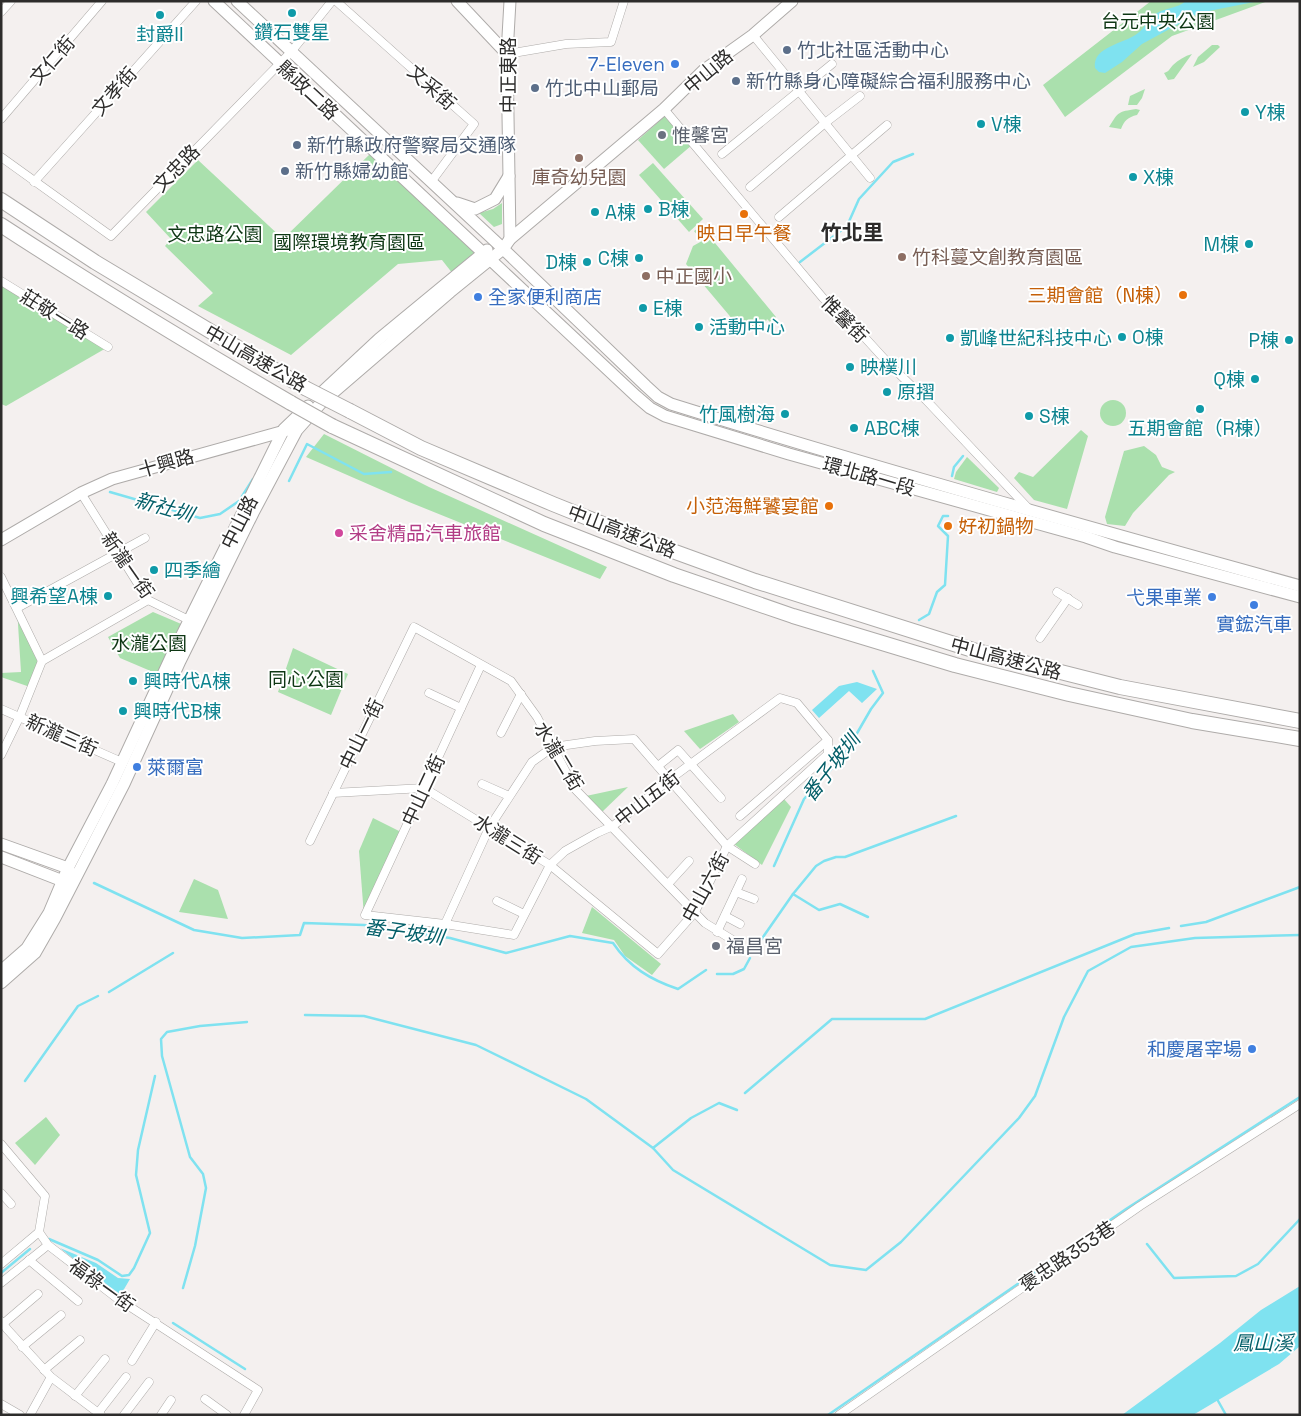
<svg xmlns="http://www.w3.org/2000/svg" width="1301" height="1416" viewBox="0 0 1301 1416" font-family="'Space Grotesk','Noto Sans TC',sans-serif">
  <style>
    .green { fill: #aae0ad }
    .water { fill: #7fe2f0 }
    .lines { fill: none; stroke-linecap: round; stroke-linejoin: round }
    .stream { stroke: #7fe2f0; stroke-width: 2.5 }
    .street-casing { stroke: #aeaba9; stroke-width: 9 }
    .secondary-casing { stroke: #aeaba9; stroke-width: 13 }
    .highway-casing { stroke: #aeaba9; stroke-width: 16 }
    .street { stroke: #fff; stroke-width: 8 }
    .secondary { stroke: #fff; stroke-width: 11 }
    .highway { stroke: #fff; stroke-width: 14 }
    .highway-bridge-casing { stroke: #aeaba9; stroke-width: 16; stroke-linecap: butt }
    .highway-bridge { stroke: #fff; stroke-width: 14 }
    .culture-dot { fill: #0f9aa8; stroke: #fff; stroke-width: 2 }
    .service-dot { fill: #5c6f8a; stroke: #fff; stroke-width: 2 }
    .shop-dot { fill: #3f7fe0; stroke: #fff; stroke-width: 2 }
    .worship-dot { fill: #6b7280; stroke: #fff; stroke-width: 2 }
    .education-dot { fill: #8d6e63; stroke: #fff; stroke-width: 2 }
    .food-dot { fill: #e8710a; stroke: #fff; stroke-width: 2 }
    .hotel-dot { fill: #d1479c; stroke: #fff; stroke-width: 2 }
    .labels { text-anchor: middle; stroke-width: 4; stroke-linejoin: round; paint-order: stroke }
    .park-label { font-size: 19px; fill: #0e3714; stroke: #fff }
    .culture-label { font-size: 19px; fill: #0d838f; stroke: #fff; text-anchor: start }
    .service-label { font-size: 19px; fill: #4e5e75; stroke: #fff; text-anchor: start }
    .street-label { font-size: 19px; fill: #2d2c2b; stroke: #fff }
    .shop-label { font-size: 19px; fill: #366cbe; stroke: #fff; text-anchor: end }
    .worship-label { font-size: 19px; fill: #5b616d; stroke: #fff; text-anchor: start }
    .education-label { font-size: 19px; fill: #785e54; stroke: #fff; text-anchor: start }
    .food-label { font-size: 19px; fill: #c56008; stroke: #fff; text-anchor: end }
    .hotel-label { font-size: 19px; fill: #b23c85; stroke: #fff; text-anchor: start }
    .water-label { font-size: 20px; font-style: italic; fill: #045f69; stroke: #fff }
    .quarter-label { font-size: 21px; font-weight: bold; fill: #2d2c2b; stroke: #fff }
  </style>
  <rect width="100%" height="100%" fill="#f4f0ef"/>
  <g class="green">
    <polygon points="1151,1 1268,1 1172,36 1065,117 1043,85"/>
    <polygon points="1212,45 1218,45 1220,47 1204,62 1193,67 1198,57"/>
    <path d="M1192,54l-18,25 -6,1 -4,-7c6,-2 5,-4 9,-8 5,-5 12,-9 19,-11z"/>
    <polygon points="1145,89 1142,98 1137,105 1128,105 1130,96"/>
    <path d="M1136,109l4,1 -3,5c-9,2 -13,6 -16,14l-12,-2c10,-16 9,-15 27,-18z"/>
    <polygon points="666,115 692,145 664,169 638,140"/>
    <polygon points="370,154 476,254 453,274 442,260 398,264 291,355 198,306 213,293 165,246 171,239 146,212 198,160 283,239"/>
    <polygon points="653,163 703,219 689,232 639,175"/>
    <polygon points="502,203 502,224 494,227 479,213 493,209"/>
    <path d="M701,226l75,91 -6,5 -3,-3c-4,12 -17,16 -28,8l-53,-63 7,-18 9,-5 -8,-10z"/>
    <polygon points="1,281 108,347 6,406 1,404"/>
    <circle cx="1113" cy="413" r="13"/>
    <polygon points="1081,430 1088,436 1067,509 1034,500 1014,478 1019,472 1033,477"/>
    <polygon points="324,434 429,487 607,567 600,579 409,502 306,457"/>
    <polygon points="1144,446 1156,455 1162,467 1175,472 1169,475 1133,513 1125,526 1107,524 1105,517 1124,451"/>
    <polygon points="967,457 999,488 997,492 954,479 956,472"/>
    <polygon points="17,608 42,661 30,687 1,677 1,673 21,672"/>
    <polygon points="153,612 186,626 160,675 120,658 108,637"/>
    <polygon points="293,648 348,674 331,715 278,692"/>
    <polygon points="733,714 739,722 700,749 684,731"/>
    <polygon points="628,787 602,812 586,796"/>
    <polygon points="784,799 791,807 762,865 734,844"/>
    <polygon points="373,818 403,833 364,916 359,851"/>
    <polygon points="194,879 218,890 228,919 179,912"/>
    <polygon points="592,907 661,964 652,975 625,956 614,940 582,933"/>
    <polygon points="46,1117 60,1135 35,1165 15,1143"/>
  </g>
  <g class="water">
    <path d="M1186,1h73l-60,12 -57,31 -20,18 -17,11 -6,-1 -4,-4c-3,-22 30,-24 43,-35 7,-5 11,-15 19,-20 9,-5 21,-5 29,-12z"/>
    <polygon points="857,682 877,689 862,703 849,691 819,718 812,710 839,686"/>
    <polygon points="60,1248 96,1263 118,1278 130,1279 120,1296"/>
    <polygon points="1300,1286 1300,1346 1279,1364 1193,1415 1122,1415 1220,1343 1261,1310"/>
  </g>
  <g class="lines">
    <g class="stream">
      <polyline points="800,262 847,226 859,199 893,162 913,154"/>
      <polyline points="952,476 954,467 963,456"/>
      <polyline points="289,481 307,444 364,474 391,472"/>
      <polyline points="110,492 200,518 220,514 239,501 253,479"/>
      <polyline points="919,620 929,614 937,592 945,585 948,536 938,526 943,516 948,516"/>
      <polyline points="774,866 804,799 845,754 871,709 883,693 873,671"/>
      <path d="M94,883l100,47 48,8 58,-3 4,-12 60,2 86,13 56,15 64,-17 43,7c16,24 38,37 65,46l28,-19"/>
      <polyline points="793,894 819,910 840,904 868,917"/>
      <polyline points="1181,926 1206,922 1300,887"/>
      <polyline points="754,950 793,894 816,866 824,861 836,857 845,857 956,816"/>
      <polyline points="717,974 733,974 744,969 750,958"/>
      <polyline points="109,992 173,953"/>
      <polyline points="305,1015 364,1016 476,1045 586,1099 653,1148 673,1170 830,1265 866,1270 901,1242 1019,1118 1035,1096 1064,1017 1088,971 1131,947 1195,938 1300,935"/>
      <polyline points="25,1081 78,1006 98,996"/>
      <polyline points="745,1093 832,1019 925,1019 1135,934 1169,928"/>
      <polyline points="653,1148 691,1118 719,1103 737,1110"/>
      <polyline points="49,1239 98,1260 122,1276 129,1275 134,1268 150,1233 136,1175 138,1150 155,1076"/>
      <polyline points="1147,1244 1174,1278 1236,1276 1258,1264 1300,1219"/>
      <polyline points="1,1273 30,1249"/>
      <polyline points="183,1288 195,1246 206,1188 203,1174 190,1157 162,1056 161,1039 167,1032 200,1026 247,1022"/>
      <polyline points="173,1323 245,1369"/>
      <polyline points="1217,1399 1226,1415"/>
      <polyline points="828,1415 1126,1209 1300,1097"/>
    </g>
    <g class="street-casing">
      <g id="street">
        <polyline points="336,1 474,124 431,182"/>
        <polyline points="1,12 11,1"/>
        <polyline points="753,35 870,178"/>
        <polyline points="507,54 566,44 611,42 624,1"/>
        <polyline points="664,109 823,298 857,329 889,364 926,400 1029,509"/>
        <polyline points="1,119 102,1"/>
        <polyline points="722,154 832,64"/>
        <polyline points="1,157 111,236 291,52 332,1"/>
        <polyline points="34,182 196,1"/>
        <polyline points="750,187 825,123 860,96"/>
        <polyline points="779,217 887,125"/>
        <polyline points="1,281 108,347"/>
        <polyline points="81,493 148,600 189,620"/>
        <polyline points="1,577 42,661"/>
        <polyline points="1057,592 1078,605"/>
        <polyline points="17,608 145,538"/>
        <polyline points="1040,638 1068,598"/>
        <polyline points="429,693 461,708"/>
        <polyline points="1,709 122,762"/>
        <polyline points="501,733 521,694"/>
        <polyline points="1,755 20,716 42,661 148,600"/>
        <polyline points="658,766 678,750 721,798"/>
        <polyline points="482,784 509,796"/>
        <polyline points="333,793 424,788 550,865 658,954 695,912 727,846 828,754 828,740 797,703 780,698 669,780 613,826 597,833 565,851 550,865 514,935 445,924 365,915 373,898 481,665"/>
        <polyline points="740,816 828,740"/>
        <polyline points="310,841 414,627 511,681 537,717 575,789 705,923 736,942"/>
        <polyline points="668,884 689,861"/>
        <polyline points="736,892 754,899"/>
        <polyline points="497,901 524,914"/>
        <polyline points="725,916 740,924"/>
        <polyline points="445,924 489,828 532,762 553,747 595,741 634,739 727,846 755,864"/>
        <polyline points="717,932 742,879"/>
        <polyline points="1,1144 45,1196 39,1232 48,1245 118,1299 258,1390 244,1415"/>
        <polyline points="1,1193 11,1204"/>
        <polyline points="29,1260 78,1301"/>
        <polyline points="1,1264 39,1232"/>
        <polyline points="1,1283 48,1245"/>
        <polyline points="1,1321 7,1329 51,1377 101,1415"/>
        <polyline points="4,1323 38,1294"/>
        <polyline points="22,1347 61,1315"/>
        <polyline points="132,1361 156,1322"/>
        <polyline points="44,1370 80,1340"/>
        <polyline points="75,1396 105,1359"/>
        <polyline points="205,1399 227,1415"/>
        <polyline points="1,1404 20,1415"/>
        <polyline points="98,1413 126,1377"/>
        <polyline points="30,1415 51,1377"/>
        <polyline points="124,1415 149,1382"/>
        <polyline points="161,1415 171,1400"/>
        <polyline points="839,1415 1140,1206 1300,1104"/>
      </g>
    </g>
    <g class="secondary-casing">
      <g id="secondary">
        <polyline points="214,1 636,396 650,408 665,416 789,454 1086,537 1115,547 1300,597"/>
        <path d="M237,1l259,241 150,144 12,11 13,7c208,65 418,123 629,182"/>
        <polyline points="457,1 507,54"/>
        <polyline points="510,1 507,54 510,239"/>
        <polyline points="457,203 475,209 495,199 509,176"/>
        <polyline points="319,395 379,339 487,250"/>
        <polyline points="1,540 81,493 112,479 288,430"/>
        <polyline points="1,844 68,868 71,873"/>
        <polyline points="1,857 63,881 69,880"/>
        <polyline points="1,971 27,948 49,913 68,868 112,784 171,657 284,429 308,406"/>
        <polyline points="1,983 35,953 55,918 124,784 180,661 253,513 297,430 321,403 450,292 503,249 510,239 664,109 704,70 753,35 792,1"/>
      </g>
    </g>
    <g class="highway-casing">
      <g id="highway">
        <polyline points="1,200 95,262 305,388"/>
        <path d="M1,225c95,62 192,121 290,178"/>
        <polyline points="350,411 421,448 553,504 645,541 755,581 973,650 1120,687 1300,721"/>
        <polyline points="332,426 544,524 674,575 793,616 955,665 1069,694 1192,721 1300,739"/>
      </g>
    </g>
    <use href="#street" class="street"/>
    <use href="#secondary" class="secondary"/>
    <use href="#highway" class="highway"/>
    <g class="highway-bridge-casing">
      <g id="highway-bridge">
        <polyline points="305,388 350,411"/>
        <polyline points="291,403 332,426"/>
      </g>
    </g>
    <use href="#highway-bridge" class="highway-bridge"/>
  </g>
  <g class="culture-dot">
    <circle cx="292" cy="13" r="5"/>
    <circle cx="160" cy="15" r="5"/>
    <circle cx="1245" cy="112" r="5"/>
    <circle cx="981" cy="124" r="5"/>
    <circle cx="1133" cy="177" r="5"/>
    <circle cx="648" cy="209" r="5"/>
    <circle cx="595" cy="212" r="5"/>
    <circle cx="1249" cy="244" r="5"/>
    <circle cx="639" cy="258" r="5"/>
    <circle cx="587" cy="262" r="5"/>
    <circle cx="643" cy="308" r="5"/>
    <circle cx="699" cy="327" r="5"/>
    <circle cx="1122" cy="337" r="5"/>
    <circle cx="950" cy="338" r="5"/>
    <circle cx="1289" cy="340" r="5"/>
    <circle cx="850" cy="367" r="5"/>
    <circle cx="1255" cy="379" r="5"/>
    <circle cx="887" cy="392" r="5"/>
    <circle cx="1200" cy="409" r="5"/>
    <circle cx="785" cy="414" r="5"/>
    <circle cx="1029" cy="416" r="5"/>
    <circle cx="854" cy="428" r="5"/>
    <circle cx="154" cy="570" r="5"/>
    <circle cx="108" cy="596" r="5"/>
    <circle cx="133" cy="681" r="5"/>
    <circle cx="123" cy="711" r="5"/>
  </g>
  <g class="service-dot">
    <circle cx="787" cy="50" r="5"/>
    <circle cx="736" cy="81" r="5"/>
    <circle cx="535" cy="88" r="5"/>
    <circle cx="297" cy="145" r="5"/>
    <circle cx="285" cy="171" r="5"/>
  </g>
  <g class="shop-dot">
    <circle cx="675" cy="64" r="5"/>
    <circle cx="478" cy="297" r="5"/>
    <circle cx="1212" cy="597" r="5"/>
    <circle cx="1254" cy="605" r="5"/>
    <circle cx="137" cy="767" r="5"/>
    <circle cx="1252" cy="1049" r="5"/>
  </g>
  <g class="worship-dot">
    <circle cx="662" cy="135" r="5"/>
    <circle cx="716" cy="946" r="5"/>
  </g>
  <g class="education-dot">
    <circle cx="579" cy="158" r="5"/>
    <circle cx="902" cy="257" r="5"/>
    <circle cx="646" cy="276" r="5"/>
  </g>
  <g class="food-dot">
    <circle cx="744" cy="214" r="5"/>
    <circle cx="1183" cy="295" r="5"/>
    <circle cx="829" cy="506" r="5"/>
    <circle cx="948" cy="526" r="5"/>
  </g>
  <circle class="hotel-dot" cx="339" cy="533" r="5"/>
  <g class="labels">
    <g class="park-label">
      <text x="1158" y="28">台元中央公園</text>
      <text x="215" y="241">文忠路公園</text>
      <text x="349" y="249">國際環境教育園區</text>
      <text x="149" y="650">水瀧公園</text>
      <text x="306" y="686">同心公園</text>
    </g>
    <g class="culture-label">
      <text x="292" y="39" text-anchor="middle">鑽石雙星</text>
      <text x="160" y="41" text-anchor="middle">封爵II</text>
      <text x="1255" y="119">Y棟</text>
      <text x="991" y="131">V棟</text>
      <text x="1143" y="184">X棟</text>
      <text x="658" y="216">B棟</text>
      <text x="605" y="219">A棟</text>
      <text x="1239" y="251" text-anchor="end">M棟</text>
      <text x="629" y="265" text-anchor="end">C棟</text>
      <text x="577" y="269" text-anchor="end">D棟</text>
      <text x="653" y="315">E棟</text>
      <text x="709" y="334">活動中心</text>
      <text x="1132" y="344">O棟</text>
      <text x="960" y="345">凱峰世紀科技中心</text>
      <text x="1279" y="347" text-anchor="end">P棟</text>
      <text x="860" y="374">映樸川</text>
      <text x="1245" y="386" text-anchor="end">Q棟</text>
      <text x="897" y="399">原摺</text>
      <text x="775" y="421" text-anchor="end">竹風樹海</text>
      <text x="1039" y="423">S棟</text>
      <text x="864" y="435">ABC棟</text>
      <text x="1200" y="435" text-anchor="middle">五期會館（R棟）</text>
      <text x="164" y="577">四季繪</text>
      <text x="98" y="603" text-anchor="end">興希望A棟</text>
      <text x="143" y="688">興時代A棟</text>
      <text x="133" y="718">興時代B棟</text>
    </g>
    <g class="service-label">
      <text x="797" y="57">竹北社區活動中心</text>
      <text x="746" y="88">新竹縣身心障礙綜合福利服務中心</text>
      <text x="545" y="95">竹北中山郵局</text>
      <text x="307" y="152">新竹縣政府警察局交通隊</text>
      <text x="295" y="178">新竹縣婦幼館</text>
    </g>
    <g class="street-label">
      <text transform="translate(52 60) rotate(-49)" y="7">文仁街</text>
      <text transform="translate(708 71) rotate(-40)" y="7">中山路</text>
      <text transform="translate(508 75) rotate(-90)" y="7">中正東路</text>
      <text transform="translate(432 87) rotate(42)" y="7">文采街</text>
      <text transform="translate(308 90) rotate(43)" y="7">縣政二路</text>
      <text transform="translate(114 91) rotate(-49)" y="7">文孝街</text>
      <text transform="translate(176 168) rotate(-46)" y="7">文忠路</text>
      <text transform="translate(55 314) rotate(32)" y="7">莊敬一路</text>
      <text transform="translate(845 319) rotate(45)" y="7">惟馨街</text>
      <text transform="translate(256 358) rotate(30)" y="7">中山高速公路</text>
      <text transform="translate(166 463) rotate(-16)" y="7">十興路</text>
      <text transform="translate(869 476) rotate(16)" y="7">環北路一段</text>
      <text transform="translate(239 522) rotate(-63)" y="7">中山路</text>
      <text transform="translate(622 531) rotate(21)" y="7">中山高速公路</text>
      <text transform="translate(128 565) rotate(55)" y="7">新瀧一街</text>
      <text transform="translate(1006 658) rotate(15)" y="7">中山高速公路</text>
      <text transform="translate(361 734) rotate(-64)" y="7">中山一街</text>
      <text transform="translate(62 735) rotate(24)" y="7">新瀧三街</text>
      <text transform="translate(559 756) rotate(59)" y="7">水瀧二街</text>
      <text transform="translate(423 790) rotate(-65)" y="7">中山二街</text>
      <text transform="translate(647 798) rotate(-38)" y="7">中山五街</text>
      <text transform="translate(508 839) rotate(32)" y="7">水瀧三街</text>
      <text transform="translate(705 887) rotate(-61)" y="7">中山六街</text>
      <text transform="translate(1067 1256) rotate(-34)" y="7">褒忠路353巷</text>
      <text transform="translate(102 1285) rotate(36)" y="7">福祿一街</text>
    </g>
    <g class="shop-label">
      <text x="665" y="71">7-Eleven</text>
      <text x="488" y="304" text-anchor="start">全家便利商店</text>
      <text x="1202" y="604">弋果車業</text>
      <text x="1254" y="631" text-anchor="middle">實鋐汽車</text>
      <text x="147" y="774" text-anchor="start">萊爾富</text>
      <text x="1242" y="1056">和慶屠宰場</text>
    </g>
    <g class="worship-label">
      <text x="672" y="142">惟馨宮</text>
      <text x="726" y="953">福昌宮</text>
    </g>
    <g class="education-label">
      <text x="579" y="184" text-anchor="middle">庫奇幼兒園</text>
      <text x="912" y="264">竹科蔓文創教育園區</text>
      <text x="656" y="283">中正國小</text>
    </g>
    <g class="food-label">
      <text x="744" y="240" text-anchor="middle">映日早午餐</text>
      <text x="1173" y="302">三期會館（N棟）</text>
      <text x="819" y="513">小范海鮮饕宴館</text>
      <text x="958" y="533" text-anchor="start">好初鍋物</text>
    </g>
    <g class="hotel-label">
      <text x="349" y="540">采舍精品汽車旅館</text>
    </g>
    <g class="water-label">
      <text transform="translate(164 507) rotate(16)" y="7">新社圳</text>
      <text transform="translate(831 767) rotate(-52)" y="7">番子坡圳</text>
      <text transform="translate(404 932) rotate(8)" y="7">番子坡圳</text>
      <text x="1263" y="1350">鳳山溪</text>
    </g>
    <g class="quarter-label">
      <text x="852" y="240">竹北里</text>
    </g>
  </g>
  <rect width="1301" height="1416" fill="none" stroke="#2d2c2b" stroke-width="5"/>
</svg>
